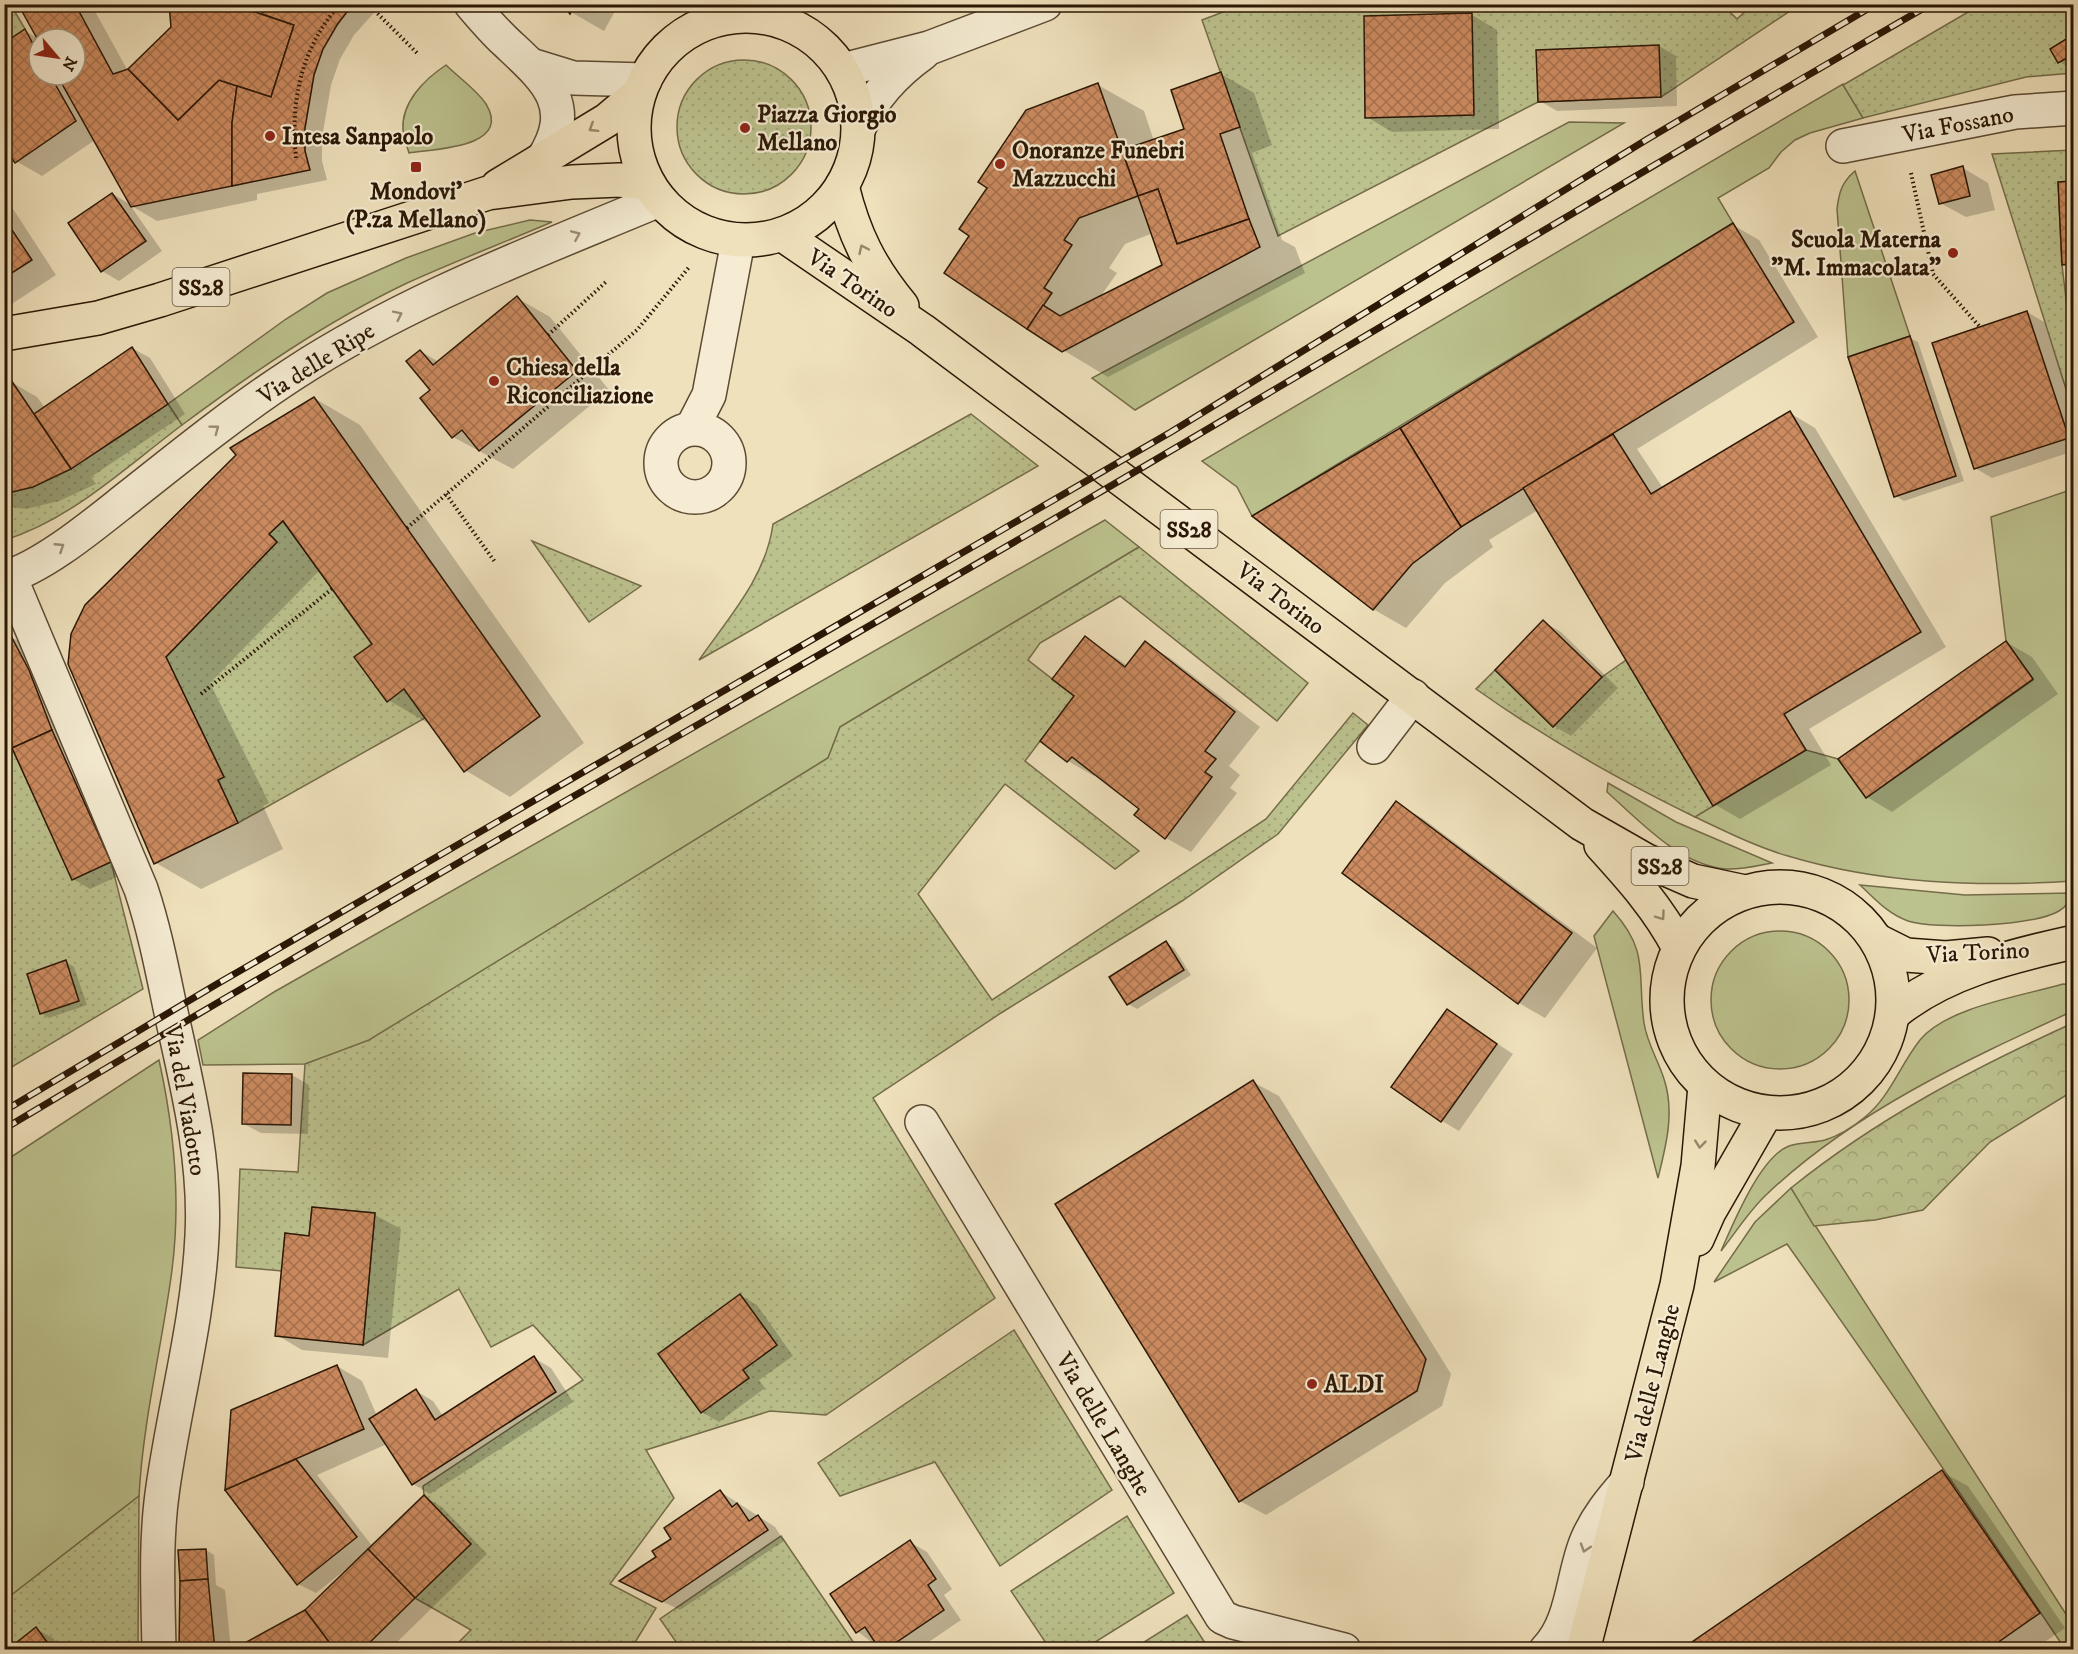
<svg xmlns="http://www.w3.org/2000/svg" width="2078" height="1654" viewBox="0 0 2078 1654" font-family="'IM FELL DW Pica',serif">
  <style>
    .grass { fill: #bcc28e; stroke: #746c4a; stroke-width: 1.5 }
    .forest { fill: url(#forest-crowns); stroke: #746c4a; stroke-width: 1.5 }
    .garden { fill: url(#garden-dots); stroke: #746c4a; stroke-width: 1.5 }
    .shadow { fill: #0003; fill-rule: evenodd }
    .building { fill: url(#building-cross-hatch); stroke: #2b1705; stroke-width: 1.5 }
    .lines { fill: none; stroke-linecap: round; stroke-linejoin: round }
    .minor-casing { stroke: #5c4a33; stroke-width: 36 }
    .major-casing { stroke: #2b1705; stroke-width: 36 }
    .path { stroke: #2b1705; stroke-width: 4; stroke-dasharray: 1.5 3; stroke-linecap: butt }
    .minor { stroke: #f5ecd3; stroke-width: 33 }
    .major { stroke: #efe1bc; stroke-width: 33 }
    .rail-casing { stroke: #2b1705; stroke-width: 7 }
    .rail { stroke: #f5ecd3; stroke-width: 4.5; stroke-dasharray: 14; stroke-linecap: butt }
    .oneway { stroke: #97866a }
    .oneway2 { stroke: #9a8c76 }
    .poi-dot { fill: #8f2418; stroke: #f5ecd3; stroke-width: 2 }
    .labels { text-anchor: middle; stroke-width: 4.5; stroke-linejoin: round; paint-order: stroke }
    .shield { fill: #f5ecd3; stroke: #685743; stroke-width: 1.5 }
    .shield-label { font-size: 22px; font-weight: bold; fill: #2b1705 }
    .poi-label { font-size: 24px; font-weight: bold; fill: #2b1705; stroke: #f5ecd3; text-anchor: start }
    .street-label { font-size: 24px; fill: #2b1705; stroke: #f5ecd3 }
  </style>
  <defs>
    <pattern id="forest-crowns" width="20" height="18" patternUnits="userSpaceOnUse" patternTransform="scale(1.5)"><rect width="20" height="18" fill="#bcc28e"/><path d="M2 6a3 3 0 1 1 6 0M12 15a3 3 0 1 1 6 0" fill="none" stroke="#a2a679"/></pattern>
    <pattern id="garden-dots" width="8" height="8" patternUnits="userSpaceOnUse" patternTransform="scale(1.5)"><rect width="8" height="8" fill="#bcc28e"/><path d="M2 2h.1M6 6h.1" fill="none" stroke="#a2a679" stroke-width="1.8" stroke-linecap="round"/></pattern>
    <pattern id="building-cross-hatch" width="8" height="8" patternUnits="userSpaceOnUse" patternTransform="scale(1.5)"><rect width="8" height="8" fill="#cc8b60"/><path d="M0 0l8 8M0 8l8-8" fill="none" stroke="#a6714d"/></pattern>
  </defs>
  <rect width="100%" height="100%" fill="#efe1bc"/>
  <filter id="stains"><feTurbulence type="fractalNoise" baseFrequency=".00333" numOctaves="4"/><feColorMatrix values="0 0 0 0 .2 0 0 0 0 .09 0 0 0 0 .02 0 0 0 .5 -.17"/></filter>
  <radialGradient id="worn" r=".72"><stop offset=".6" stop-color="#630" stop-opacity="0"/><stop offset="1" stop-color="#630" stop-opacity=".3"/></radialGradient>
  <g class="grass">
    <path d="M446,65c12,12 31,25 40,39 27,44 -53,45 -77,49 -2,-7 -5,-15 -6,-23 -2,-28 22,-51 43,-65z"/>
    <polygon points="1843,84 1863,118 1810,133 1795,140 1781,152 1769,168 1718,198 1733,223 1252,516 1237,487 1202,461"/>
    <polygon points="1569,122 1624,123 1135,410 1092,378"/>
    <path d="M1855,171l55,165 -62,21 -11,-148c2,-17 5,-27 18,-38z"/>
    <path d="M530,220l22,2c-49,21 -99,40 -147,62 -79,38 -153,89 -223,141l-14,-21 118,-85 41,-26 79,-35 69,-25z"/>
    <path d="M2073,489l1,163 -3,3 3,10 -1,216c-95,6 -192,3 -285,-25 -32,-9 -63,-25 -93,-39l111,-67 32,9 28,39 167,-118 -27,-39 -15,-124z"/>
    <polygon points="1105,520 1139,547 840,727 828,758 369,1041 305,1064 203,1065 198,1040 274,992"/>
    <path d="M1608,783l68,39 96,41c-16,3 -31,7 -46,6 -47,-4 -86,-48 -119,-77z"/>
    <polygon points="5,855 7,862 12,1000 5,1047"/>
    <path d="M1860,885l105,10 107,-2c-2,8 -6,14 -13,18 -26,15 -123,19 -151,10 -20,-7 -33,-22 -48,-36z"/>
    <path d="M1613,911c37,41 24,63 31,112 3,20 14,37 20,56 11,33 2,67 -6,99l-64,-242z"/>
    <circle cx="1780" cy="1000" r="69"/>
    <path d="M2063,984l10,1v26c-107,49 -220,101 -307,184 -17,16 -30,37 -45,56 12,-27 39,-94 68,-105 11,-4 25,-3 36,-6 13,-4 29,-14 40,-23 25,-20 35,-52 55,-77 27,-33 102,-44 143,-56z"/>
    <path d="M159,1060c15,68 22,140 13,210 -10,76 -29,150 -33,226l-134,104v-439z"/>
    <path d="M1791,1188l282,437v24h-8c-91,-136 -183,-271 -278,-405l-73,38 41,-60z"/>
  </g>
  <path class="forest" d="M2073,1023v68l-83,51 -67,68 -48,10 -61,6 -23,-38c87,-70 181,-119 282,-165z"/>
  <g class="garden">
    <polygon points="1244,4 1722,4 1737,19 1752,5 1799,5 1661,97 1538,102 1278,236 1202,20"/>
    <polygon points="5,5 11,5 25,29 5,43"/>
    <polygon points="1980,5 2073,5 2073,73 2026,77 1863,118 1843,85"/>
    <circle cx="744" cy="127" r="67"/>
    <polygon points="2073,150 2073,181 2058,182 2062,265 2070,332 2073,332 2073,411 1992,154"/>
    <path d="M168,404l14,21c-56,42 -110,94 -177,115v-46c62,-16 111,-55 163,-90z"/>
    <path d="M971,414l67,52 -339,194c30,-43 67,-83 74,-136z"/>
    <polygon points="283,521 425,718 238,823 218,780 224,777 166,657 277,542 269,534"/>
    <polygon points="532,541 641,586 589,622"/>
    <polygon points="1139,547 1308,683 1277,721 1120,596 1040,643 1028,660 1074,696 1025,761 1139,851 1115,869 1005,784 918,894 992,1000 1266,819 1353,713 1368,725 1278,834 1182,901 1001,1013 873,1098 995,1298 826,1415 770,1411 646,1450 674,1498 610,1584 656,1608 631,1649 452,1649 471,1630 415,1598 471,1544 424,1495 423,1486 583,1380 533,1325 491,1347 459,1289 363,1345 375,1213 312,1207 309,1236 285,1233 282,1271 236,1267 240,1169 298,1172 305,1064 369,1040 828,758 840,727"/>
    <path d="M1626,660l87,146 -18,11c-76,-37 -150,-79 -219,-128l19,-19 58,57 49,-50z"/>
    <polygon points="12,748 72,879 111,862 143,989 5,1071 5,1049 12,1000 7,862 4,855 4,753"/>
    <polygon points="1014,1330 1112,1490 1000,1566 935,1462 840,1496 818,1463"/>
    <polygon points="139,1496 138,1649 5,1650 5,1600"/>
    <polygon points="1127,1516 1174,1593 1084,1649 1050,1649 1011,1591"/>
    <polygon points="781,1536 858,1649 681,1649 660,1619"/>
    <polygon points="1187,1615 1209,1649 1133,1649"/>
  </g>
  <g class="shadow">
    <polygon points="20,4 91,4 128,71 173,27 171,4 382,4 354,35 340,59 331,85 322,138 322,161 327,180 257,194 257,200 157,221 130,205 162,251 119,281 102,271 113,194 131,205 95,140 42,176 16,161 25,31 39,39 39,75 75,75 75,39 39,39"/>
    <polygon points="564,4 619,4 604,31 571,12"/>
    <polygon points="1472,15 1497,30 1499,129 1392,132 1367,117"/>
    <polygon points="2074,36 2074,63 2068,67 2060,62"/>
    <polygon points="1659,46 1676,56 1677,106 1557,111 1540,101"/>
    <path d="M1221,74l33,19 18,52 -20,8 30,87 13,7 10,26 -197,104 -45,-27 -117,-77 152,-188 46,26 10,30 32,-11zM1153,233l11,32 -64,32 17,-24 -8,-5 16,-24z"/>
    <polygon points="1963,168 1988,183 1995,210 1966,217 1940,203"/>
    <polygon points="2074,182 2074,269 2064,264"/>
    <polygon points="4,195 56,275 4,309"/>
    <polygon points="1733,225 1759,240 1818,337 1637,449 1663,488 1790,413 1815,428 1946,647 1809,729 1831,765 1740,819 1714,804 1538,510 1489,540 1493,547 1445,583 1406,628 1373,609 1255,517"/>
    <polygon points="517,298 550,317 609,390 513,469 453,437 432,391 420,351 439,362"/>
    <polygon points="2027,312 2044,322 2074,412 2074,451 1992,478 1975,468"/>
    <polygon points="1910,338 1918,342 1964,481 1904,501 1896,496"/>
    <polygon points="132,348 150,358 185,414 91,477 96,484 59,501 26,509 4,506 4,390 11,382 37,397 45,408"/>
    <polygon points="314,398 360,425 584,743 510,797 465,770 433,726 388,700 374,645 320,570 210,683 269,803 263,806 283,849 201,889 156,863 69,664"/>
    <polygon points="1544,622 1561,632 1618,688 1571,736 1554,726"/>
    <polygon points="4,633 27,646 127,872 90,889 73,879 14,747 4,738"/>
    <polygon points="1086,638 1128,666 1145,643 1170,658 1260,727 1229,766 1240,775 1230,788 1237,793 1191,852 1166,838 1142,809 1095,774 1094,776 1068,761 1042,741 1077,696"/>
    <polygon points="2006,642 2032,657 2058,694 1892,812 1867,797"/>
    <polygon points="1396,803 1422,818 1597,948 1545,1018 1519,1003 1344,873"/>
    <polygon points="1166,943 1174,948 1191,975 1137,1009 1128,1004 1111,977"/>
    <polygon points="66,962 74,967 87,1005 49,1018 41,1013"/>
    <polygon points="1448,1011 1513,1054 1459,1131 1442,1121"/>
    <polygon points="292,1075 309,1085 308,1134 261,1133 244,1124"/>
    <polygon points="1253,1082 1279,1096 1451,1374 1442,1406 1266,1515 1240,1501"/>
    <polygon points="313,1209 375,1215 401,1229 388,1358 302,1350 277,1335 310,1237"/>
    <polygon points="740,1295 757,1305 793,1356 759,1380 765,1388 719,1422 702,1412"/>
    <polygon points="534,1358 551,1368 573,1402 430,1494 413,1484 387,1444 317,1475 373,1547 425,1497 442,1507 487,1554 389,1650 232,1650 306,1611 351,1568 350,1566 316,1593 298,1584 226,1489 337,1366 362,1381 377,1416 416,1391 433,1401 443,1416"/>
    <polygon points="1942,1472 1968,1486 2065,1628 2033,1650 1698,1650"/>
    <polygon points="721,1492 775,1527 784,1541 680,1610 638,1590 673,1539"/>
    <polygon points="910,1542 927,1552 952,1589 944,1595 961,1620 917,1650 882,1650 857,1631"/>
    <polygon points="206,1550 214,1555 216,1585 225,1590 231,1650 180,1650"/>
    <polygon points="36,1629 53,1638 62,1650 9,1650"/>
  </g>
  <g class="building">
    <polygon points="18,4 75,4 113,74 128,69 178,120 219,80 237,86 232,123 232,186 131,207 57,75 75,75 75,39 39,39 39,42"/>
    <polygon points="169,4 240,4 240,7 294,25 271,97 219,80 178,120 128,69 171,27"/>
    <polygon points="267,4 353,4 337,25 323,49 314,75 305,128 305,151 310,170 232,186 232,123 237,86 271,97 294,25 262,14"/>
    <polygon points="562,4 575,4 570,14"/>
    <polygon points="1472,13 1474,115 1365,118 1364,16"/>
    <polygon points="25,29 39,55 39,75 50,75 76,121 15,163 4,147 4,43"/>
    <polygon points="2074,34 2074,54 2058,63 2050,49"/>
    <polygon points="1659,45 1661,97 1538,102 1536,50"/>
    <polygon points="1221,72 1240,127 1220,134 1249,219 1177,244 1158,189 1138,196 1122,150 1184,129 1171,90"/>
    <polygon points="1098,83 1138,196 1079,218 1064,240 1072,245 1044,288 1052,293 1027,329 944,273 969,236 959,229 987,188 978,182 1026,110"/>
    <polygon points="1963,166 1970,196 1939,204 1931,175"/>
    <polygon points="2074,181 2074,264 2062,265 2058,182"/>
    <polygon points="1158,189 1177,244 1249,219 1260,247 1062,352 1027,329 1043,305 1060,316 1162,265 1138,196"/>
    <polygon points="112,193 146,241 101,272 68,223"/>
    <polygon points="4,218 32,260 4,278"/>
    <polygon points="1733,223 1794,322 1461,527 1400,428"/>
    <polygon points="517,296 577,371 479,451 462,430 452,438 420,398 430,390 406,361 420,350 433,365"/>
    <polygon points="2027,311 2069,438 1974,469 1932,343"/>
    <polygon points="1910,336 1956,476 1894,497 1848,357"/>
    <polygon points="132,347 168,404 71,469 34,414"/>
    <polygon points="11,380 71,469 33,487 4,494 4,388"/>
    <polygon points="314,397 540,716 464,772 404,689 387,702 354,657 372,644 283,521 269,534 277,542 166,657 224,777 218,780 238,823 154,864 68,664 71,634 85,605 236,455 230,448"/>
    <polygon points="1790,411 1921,632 1784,714 1806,750 1713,806 1523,488 1613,434 1651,494"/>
    <polygon points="1400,428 1461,527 1412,564 1373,610 1252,516"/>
    <polygon points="1543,620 1602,677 1553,727 1495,670"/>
    <polygon points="10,634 29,670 52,730 12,748 4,740 4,639"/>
    <polygon points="1085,636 1125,667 1145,641 1235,712 1205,751 1216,759 1205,772 1212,777 1165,839 1134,815 1139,809 1072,757 1067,762 1040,741 1074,696 1052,679"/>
    <polygon points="2006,641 2033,679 1866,798 1838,759"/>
    <polygon points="52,730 111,862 72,880 12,748"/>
    <polygon points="1396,801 1572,933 1518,1004 1342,873"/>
    <polygon points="1166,941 1184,970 1127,1005 1109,977"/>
    <polygon points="66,960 79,1001 40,1014 27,974"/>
    <polygon points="1447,1009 1497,1044 1441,1122 1391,1087"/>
    <polygon points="243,1073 292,1074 291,1125 242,1124"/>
    <polygon points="1253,1080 1426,1359 1417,1391 1239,1502 1055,1204"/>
    <polygon points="312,1207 375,1213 363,1345 275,1336 285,1233 309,1236"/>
    <polygon points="740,1294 777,1345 743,1370 749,1378 701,1413 658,1354"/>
    <polygon points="534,1356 556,1392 412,1485 369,1419 416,1389 435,1420"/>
    <polygon points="337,1365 364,1429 225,1490 231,1410"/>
    <polygon points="296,1459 357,1537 297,1585 225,1490"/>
    <polygon points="1942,1470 2040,1613 1987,1650 1697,1650 1692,1642"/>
    <polygon points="720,1490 732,1507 737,1503 749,1521 758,1515 768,1530 662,1602 619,1581 656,1557 652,1551 671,1539 664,1528"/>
    <polygon points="424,1495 471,1544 415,1598 368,1549"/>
    <polygon points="910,1540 936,1579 928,1585 944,1610 885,1650 880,1650 865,1627 856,1633 830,1594"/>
    <polygon points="206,1549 208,1579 180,1581 178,1550"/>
    <polygon points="368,1549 415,1598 362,1650 335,1650 305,1610"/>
    <polygon points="208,1579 215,1650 179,1650 180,1581"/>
    <polygon points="305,1610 335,1650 232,1650"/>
    <polygon points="36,1627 53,1650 7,1650"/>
  </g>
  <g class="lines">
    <g class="minor-casing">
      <g id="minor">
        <path d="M471,4c11,13 22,26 35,38 38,36 72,62 37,117"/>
        <polyline points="534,66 573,78 645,80"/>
        <polyline points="843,70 929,48 1045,4"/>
        <path d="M859,128c14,-32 36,-55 64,-75"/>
        <polyline points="1843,146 2015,112 2074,108"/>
        <polyline points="692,428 709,395 738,241"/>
        <circle cx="695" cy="463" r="34"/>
        <path d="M10,577l131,312c14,42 22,85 31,128 16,72 34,145 30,219 -4,85 -27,167 -39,251 -8,53 -5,108 -4,163"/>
        <path d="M4,578c40,-11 93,-56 126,-82 53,-42 106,-85 163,-122 113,-74 242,-122 366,-174"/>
        <polyline points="1374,747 1413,696"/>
        <polyline points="922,1122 1222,1617 1233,1622 1344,1650"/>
        <path d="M1546,1650c28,-29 26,-75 41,-110 10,-23 24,-40 40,-58"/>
      </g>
    </g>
    <g class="major-casing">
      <g id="major">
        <circle cx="746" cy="128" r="112"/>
        <polyline points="498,186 607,120 639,93"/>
        <path d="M842,186c12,49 28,81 60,120"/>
        <polyline points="783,235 922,330 1582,824 1645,860 1693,881 1745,892"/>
        <polyline points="4,334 98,318 160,300 488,193 572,182 619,180 647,183"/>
        <path d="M1601,845c30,33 58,64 78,103"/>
        <circle cx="1780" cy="1000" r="113"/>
        <polyline points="1878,941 1906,955 1946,958 1988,954"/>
        <path d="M1894,1013c50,-41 117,-57 180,-71"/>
        <polyline points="1697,1239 1709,1212 1766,1113"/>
        <polyline points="1583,1650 1677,1285 1698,1166 1705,1086"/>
      </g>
    </g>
    <g class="path">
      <polyline points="368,4 417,53"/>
      <path d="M296,158c-6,-56 5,-110 44,-154"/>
      <polyline points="1911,173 1933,274 1980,327"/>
      <polyline points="548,335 607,281"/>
      <polyline points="446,494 495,562"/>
      <polyline points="407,528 637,330 690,266"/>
      <polyline points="201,694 332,589"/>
    </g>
    <use href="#minor" class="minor"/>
    <use href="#major" class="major"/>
    <g class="rail-casing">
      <g id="rail">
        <polyline points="4,1111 217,984 1171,432 1646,140 1876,4"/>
        <path d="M4,1129c360,-215 724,-420 1086,-631 281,-164 559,-332 841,-494"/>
      </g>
    </g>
    <use href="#rail" class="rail"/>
  </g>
  <defs><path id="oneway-chevron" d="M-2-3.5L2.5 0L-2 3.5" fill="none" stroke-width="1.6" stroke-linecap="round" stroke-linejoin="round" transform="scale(1.5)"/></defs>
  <g class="oneway">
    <use href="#oneway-chevron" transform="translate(593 128) rotate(148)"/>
    <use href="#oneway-chevron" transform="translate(863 249) rotate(-115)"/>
    <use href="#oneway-chevron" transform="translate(1661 916) rotate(54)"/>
    <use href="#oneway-chevron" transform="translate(1700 1144) rotate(96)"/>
  </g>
  <g class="oneway2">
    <use href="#oneway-chevron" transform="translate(576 235) rotate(-23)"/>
    <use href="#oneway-chevron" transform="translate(398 315) rotate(-26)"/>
    <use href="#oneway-chevron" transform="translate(215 429) rotate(-37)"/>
    <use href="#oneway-chevron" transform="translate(60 547) rotate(-33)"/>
    <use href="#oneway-chevron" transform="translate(1585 1548) rotate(108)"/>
  </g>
  <g class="poi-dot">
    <circle cx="745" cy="128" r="6"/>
    <circle cx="270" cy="136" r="6"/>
    <circle cx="1000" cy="164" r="6"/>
    <rect x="410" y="161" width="12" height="12" rx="3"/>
    <circle cx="1953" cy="253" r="6"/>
    <circle cx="494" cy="381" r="6"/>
    <circle cx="1312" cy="1384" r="6"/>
  </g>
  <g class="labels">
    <g class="shield">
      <rect x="172.5" y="268" width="57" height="38" rx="4.5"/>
      <rect x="1160.5" y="510" width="57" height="38" rx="4.5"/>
      <rect x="1631.5" y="847" width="57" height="38" rx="4.5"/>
    </g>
    <g class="shield-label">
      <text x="201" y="295">SS28</text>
      <text x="1189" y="537">SS28</text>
      <text x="1660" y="874">SS28</text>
    </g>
    <g class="poi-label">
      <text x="757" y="122">Piazza Giorgio<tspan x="757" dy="28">Mellano</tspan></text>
      <text x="282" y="144">Intesa Sanpaolo</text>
      <text x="1012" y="158">Onoranze Funebri<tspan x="1012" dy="28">Mazzucchi</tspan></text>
      <text x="416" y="199" text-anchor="middle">Mondovi'<tspan x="416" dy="28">(P.za Mellano)</tspan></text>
      <text x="1941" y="247" text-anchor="end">Scuola Materna<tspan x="1941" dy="28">"M. Immacolata"</tspan></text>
      <text x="506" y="375">Chiesa della<tspan x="506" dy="28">Riconciliazione</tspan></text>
      <text x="1324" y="1392">ALDI</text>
    </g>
    <g class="street-label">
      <text transform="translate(1958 124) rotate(-11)" y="8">Via Fossano</text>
      <text transform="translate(853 283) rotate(34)" y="8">Via Torino</text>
      <text transform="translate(316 363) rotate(-32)" y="8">Via delle Ripe</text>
      <text transform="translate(1281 598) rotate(37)" y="8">Via Torino</text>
      <text transform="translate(1978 952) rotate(-3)" y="8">Via Torino</text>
      <text transform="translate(186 1100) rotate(80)" y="8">Via del Viadotto</text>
      <text transform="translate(1652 1383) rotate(-76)" y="8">Via delle Langhe</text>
      <text transform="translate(1104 1424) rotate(59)" y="8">Via delle Langhe</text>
    </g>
  </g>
  <rect width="2078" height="1654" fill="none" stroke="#efe1bc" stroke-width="24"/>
  <rect x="6" y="6" width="2066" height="1642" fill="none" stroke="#2b1705" stroke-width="3"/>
  <rect x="12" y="12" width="2054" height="1630" fill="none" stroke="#2b1705" stroke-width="1.5"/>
  <g transform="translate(57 57) rotate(119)"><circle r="28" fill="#f5ecd3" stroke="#a49781" stroke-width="1.5"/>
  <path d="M0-4.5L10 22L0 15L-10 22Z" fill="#8f2418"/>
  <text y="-9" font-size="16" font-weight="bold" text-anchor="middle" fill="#2b1705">N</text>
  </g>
  <rect width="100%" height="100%" filter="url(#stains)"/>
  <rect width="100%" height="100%" fill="url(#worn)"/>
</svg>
